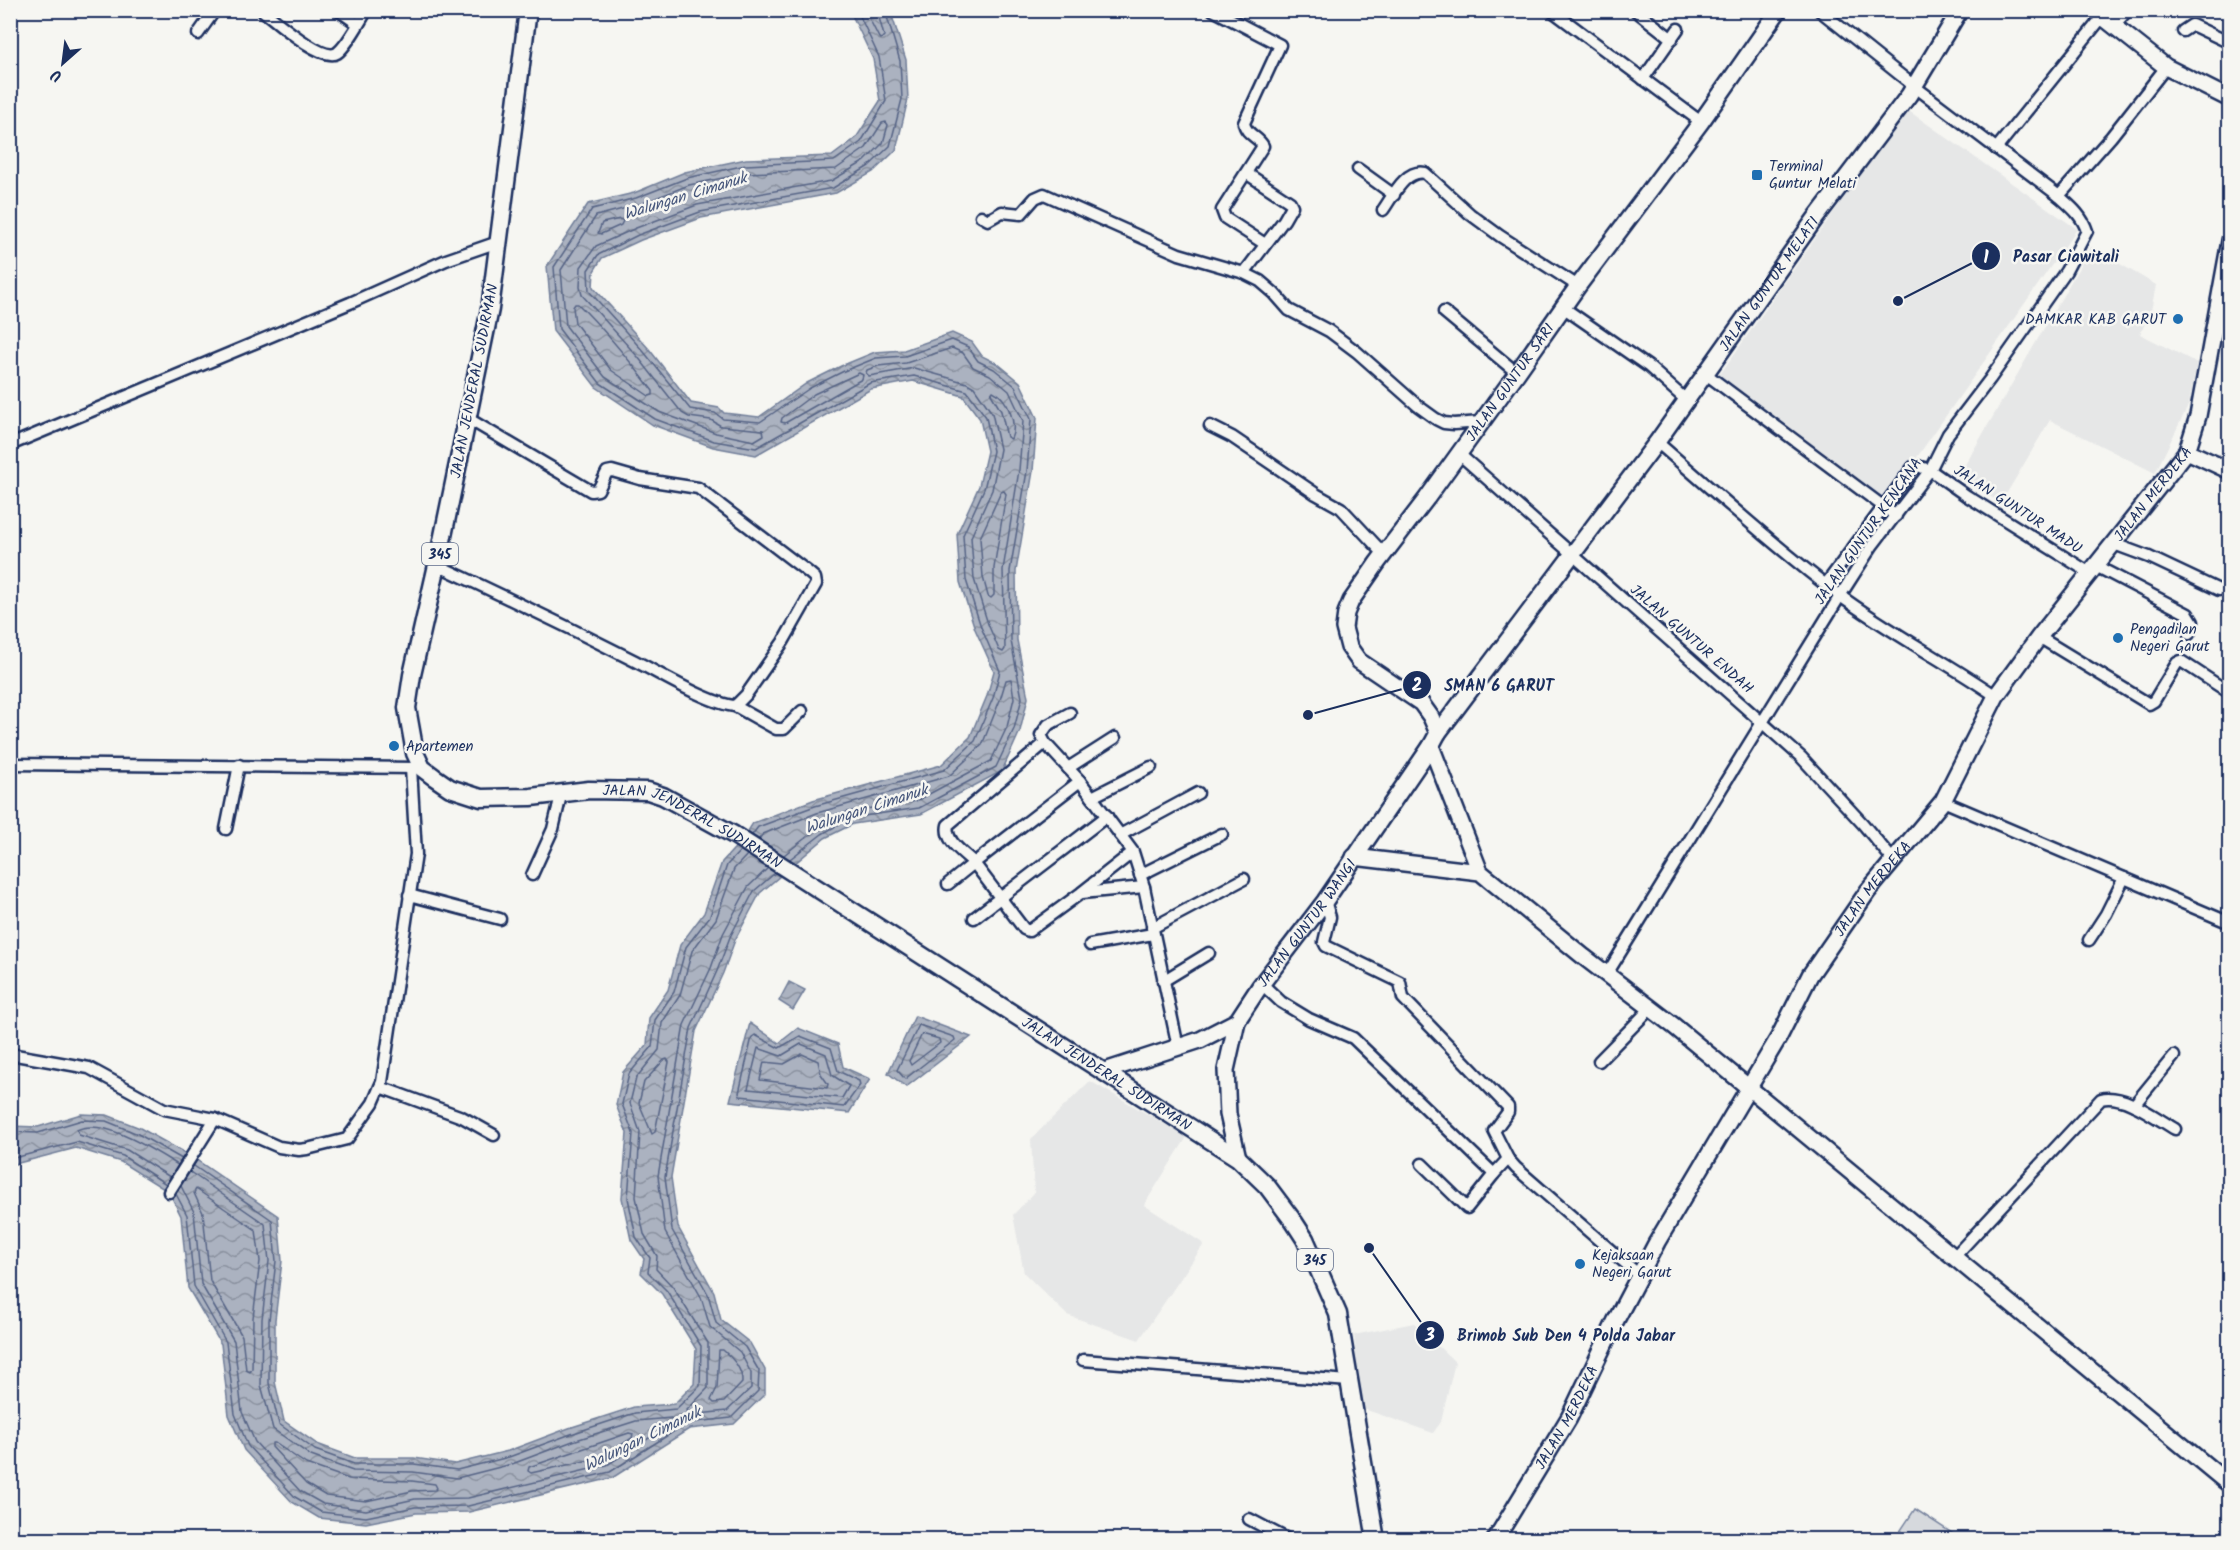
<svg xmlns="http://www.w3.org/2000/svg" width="2240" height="1550" viewBox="0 0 2240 1550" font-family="Kalam,sans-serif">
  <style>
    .built { fill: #e6e7e7 }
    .green { fill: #d6d9dd; stroke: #78849e; stroke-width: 1.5 }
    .water { fill: url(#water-waves); stroke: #717e99; stroke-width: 1.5 }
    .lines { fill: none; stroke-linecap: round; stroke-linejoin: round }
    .shore { stroke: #556385; stroke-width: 1.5 }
    .street-casing { stroke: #1b2f5e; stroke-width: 15 }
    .secondary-casing { stroke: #1b2f5e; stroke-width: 20 }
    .primary-casing { stroke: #1b2f5e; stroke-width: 21 }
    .street { stroke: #f6f6f2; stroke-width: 10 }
    .secondary { stroke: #f6f6f2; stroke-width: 15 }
    .primary { stroke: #f6f6f2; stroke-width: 16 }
    .poi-dot { fill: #1f6fb2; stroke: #f6f6f2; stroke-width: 2 }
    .labels { text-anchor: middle; stroke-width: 5; stroke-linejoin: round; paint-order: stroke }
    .shield { fill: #f6f6f2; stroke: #5d6b8a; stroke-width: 1.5 }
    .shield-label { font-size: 14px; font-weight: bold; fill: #1b2f5e }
    .poi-label { font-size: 15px; fill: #1b2f5e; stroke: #f6f6f2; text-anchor: start }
    .street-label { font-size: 15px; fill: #1b2f5e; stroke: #f6f6f2 }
    .water-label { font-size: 16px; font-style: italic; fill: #46567b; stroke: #f6f6f2 }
    .leader { fill: none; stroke: #1b2f5e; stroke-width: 2 }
    .callout-dot { fill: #1b2f5e; stroke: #f6f6f2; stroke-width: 2 }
    .mark-label { font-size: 18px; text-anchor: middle; font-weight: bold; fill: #fff }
    .callout-label { font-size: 16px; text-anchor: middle; font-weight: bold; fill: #1b2f5e; stroke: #f6f6f2; stroke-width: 5; stroke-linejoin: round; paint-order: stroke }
  </style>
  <defs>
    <pattern id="water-waves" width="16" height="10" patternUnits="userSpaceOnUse" patternTransform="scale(1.5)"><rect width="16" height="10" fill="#abb2c0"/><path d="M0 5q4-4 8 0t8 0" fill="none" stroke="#8a919f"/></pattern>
  </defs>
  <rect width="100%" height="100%" fill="#f6f6f2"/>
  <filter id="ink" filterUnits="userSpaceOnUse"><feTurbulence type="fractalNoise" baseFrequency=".0167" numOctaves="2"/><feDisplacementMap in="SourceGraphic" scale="12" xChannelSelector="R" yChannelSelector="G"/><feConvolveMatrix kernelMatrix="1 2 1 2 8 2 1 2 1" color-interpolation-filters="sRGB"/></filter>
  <g filter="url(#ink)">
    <g class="built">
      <polygon points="1906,109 2077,229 1887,500 1716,380"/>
      <polygon points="2091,247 2156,285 2151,311 2140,334 2197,363 2189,404 2155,473 2050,420 2001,503 1958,477"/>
      <polygon points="1090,1081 1187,1137 1144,1205 1204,1244 1139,1340 1067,1315 1024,1273 1013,1215 1034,1193 1031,1139"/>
      <polygon points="1414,1323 1455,1362 1441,1422 1433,1433 1361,1408 1354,1335"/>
    </g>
    <polygon class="green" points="1915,1509 1961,1539 1895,1539"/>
    <g class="water">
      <polygon points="850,11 890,11 892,16 906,60 908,99 896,150 873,172 836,193 701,218 641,240 602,258 594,271 593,287 649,349 691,403 719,408 724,413 759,417 807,383 841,366 875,352 904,350 952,333 972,342 982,356 998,364 1020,382 1037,418 1033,471 1016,571 1017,640 1028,698 1020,731 1002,771 921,814 853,824 825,838 760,893 735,940 723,973 696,1031 671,1177 678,1227 714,1292 721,1320 750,1343 765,1370 765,1394 734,1424 689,1429 612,1478 469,1512 416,1513 366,1523 319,1518 292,1502 244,1450 229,1415 221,1344 188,1288 181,1216 169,1192 121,1162 76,1148 11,1165 10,1126 38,1127 81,1114 107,1115 140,1128 192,1157 278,1216 282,1261 275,1320 275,1382 284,1421 317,1444 355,1458 414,1458 455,1464 508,1451 569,1428 634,1407 674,1404 694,1384 696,1349 662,1294 641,1273 644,1259 631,1240 622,1198 627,1133 616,1105 623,1072 647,1045 649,1018 668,990 680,945 704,913 722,862 743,839 753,823 813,800 941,765 970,737 987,696 994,671 975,629 960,582 957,534 979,486 987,451 980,419 963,396 913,381 871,389 756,455 713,447 653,425 596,387 553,331 547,266 588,204 634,193 685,172 746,159 832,156 856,138 880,101 873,59"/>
      <polygon points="789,982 805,990 793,1010 779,1001"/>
      <polygon points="915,1016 971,1037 906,1087 888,1073"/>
      <polygon points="750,1023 779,1043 798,1028 838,1044 843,1067 870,1079 849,1113 730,1101"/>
    </g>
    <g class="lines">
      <g class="shore">
        <polyline points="865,10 879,38 881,39 884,36 877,10"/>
        <polygon points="886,122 888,125 883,143 865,161 831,181 697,205 636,228 596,246 581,267 580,287 582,295 638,357 682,413 689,417 711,420 721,426 763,430 764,435 754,441 716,433 659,412 605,377 566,326 561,270 596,216 638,205 689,185 747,173 836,169 866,148 882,123"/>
        <polygon points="620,219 623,221 621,225 601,234 598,233 602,223"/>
        <path d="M575,304h3c28,27 52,57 75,87v4l-4,1 -38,-26 -36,-47 -2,-16z"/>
        <polygon points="952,348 963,353 973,367 990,375 1009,391 1023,421 1019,470 1003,570 1005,649 1003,652 999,650 988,624 974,579 971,537 992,490 1000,449 992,413 974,387 967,383 914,368 869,376 866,373 867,370 878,366 906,363"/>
        <polygon points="859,373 863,375 862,379 785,423 781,422 782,418 814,394"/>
        <path d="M993,391c15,7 25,34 18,48l-4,-2 -6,-26 -10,-17z"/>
        <polygon points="1004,491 1006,494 994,568 994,595 991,598 988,596 983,577 980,538 1001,492"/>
        <polyline points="752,835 758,827 815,806 944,770 975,741 993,698 1000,671 981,627 966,580 963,535 984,489 993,451 986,417 967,391 914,376 870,383 756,448 714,441 655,419 600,383 559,329 554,267 592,209 636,198 687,178 746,165 834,161 861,142 886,101 879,57 857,10"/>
        <polyline points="759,839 763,834 817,813 949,776 982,745 1000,700 1006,680 1011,679 1014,698 1007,727 991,761 916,801 847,812 818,828 784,855"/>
        <polyline points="747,855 734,869 716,919 692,951 680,995 662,1023 659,1050 636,1078 630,1103 640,1132 636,1197 644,1234 657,1256 656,1269 673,1287 708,1343 708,1388 687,1410 689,1415 727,1411 751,1388 751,1373 740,1352 710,1327 701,1297 665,1232 658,1176 684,1025 711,968 723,934 748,887 768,868"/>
        <polyline points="790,859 822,834 850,818 919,808 996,767 1014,729 1022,698 1011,641 1010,571 1027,471 1031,419 1015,386 994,369 978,361 968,347 952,340 905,356 876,358 844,371 810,388 760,422 723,419 715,413 690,409 644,352 589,291 588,270 598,255 638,235 700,212 833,188 869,166 890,146 902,99 900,61 885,10"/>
        <polygon points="919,1025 954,1037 955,1040 905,1079 897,1070"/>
        <polygon points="922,1034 939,1039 940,1043 911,1065 909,1061"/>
        <polygon points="755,1035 779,1048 800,1036 831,1048 838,1071 859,1081 860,1085 844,1107 740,1096 739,1093 752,1037"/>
        <polygon points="801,1044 826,1054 832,1075 849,1086 842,1098 748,1089 758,1048 781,1056"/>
        <polygon points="802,1054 818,1061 821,1074 828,1084 827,1088 760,1080 764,1062 784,1064"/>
        <polygon points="667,1059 669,1062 655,1132 652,1134 639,1103 644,1082 664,1060"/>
        <polyline points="10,1132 38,1133 82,1120 106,1121 138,1134 182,1159"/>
        <polyline points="10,1159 77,1142 123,1156 166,1184"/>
        <polyline points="194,1166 272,1220 276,1261 269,1320 269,1383 279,1424 315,1450 354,1464 414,1464 457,1470 509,1457 571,1434 635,1413 676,1409 700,1386 701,1346 667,1291 648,1272 650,1258 636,1237 628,1198 633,1133 622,1104 629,1074 652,1047 655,1020 674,992 686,947 710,916 727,865 740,851"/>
        <path d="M170,1177l-43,-27 -48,-15 -2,-5c27,-13 77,21 101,35"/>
        <polyline points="181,1186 194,1212 201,1284 234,1341 242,1412 255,1442 300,1491 323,1504 366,1510 415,1499 468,1498 607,1465 674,1422 671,1418 636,1421 573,1441 512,1464 457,1478 413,1472 353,1471 311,1456 273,1429 261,1385 262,1319 269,1261 265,1224 190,1172"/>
        <polygon points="196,1189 256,1230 260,1261 253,1318 252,1369 250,1372 246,1370 242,1336 210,1281 203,1213 194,1193"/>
        <polyline points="176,1194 187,1215 194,1286 226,1342 235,1414 248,1446 295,1497 321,1512 366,1517 415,1507 468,1506 610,1472 687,1423 731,1418 758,1391 759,1371 745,1347 716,1323 708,1294 672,1230 665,1177 691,1028 717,971 730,937 754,891 775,873"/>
        <path d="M719,1350h4c10,9 20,19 19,33l-18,19 -10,1 -3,-3 6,-12z"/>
        <polygon points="629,1433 633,1434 632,1438 603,1457 531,1473 528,1471 529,1467"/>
        <polygon points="272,1443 275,1443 306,1464 349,1479 412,1481 435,1484 437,1488 435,1490 412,1491 366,1501 326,1496 306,1484 272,1447"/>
      </g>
      <g class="street-casing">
        <g id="street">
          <path d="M262,10c13,10 60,52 75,43 10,-7 23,-32 30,-43"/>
          <polyline points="338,10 358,24"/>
          <path d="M1213,10l67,35 -36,78c2,12 14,13 19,23l-41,64 3,8 40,26"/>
          <polyline points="1551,10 1701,122"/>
          <polyline points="1635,10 1672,39"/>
          <polyline points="2114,25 2128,10"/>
          <polyline points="2183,31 2192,25 2230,43"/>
          <polyline points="198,34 215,10"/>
          <polyline points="1643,79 1678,29"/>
          <polyline points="1996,149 2103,16"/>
          <polyline points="1358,169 1394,195"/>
          <polyline points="2059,196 2111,137 2166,67"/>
          <path d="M1383,210c10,-14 22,-41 42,-37l45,41 30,22 78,50"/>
          <polyline points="981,216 988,220 1002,212 1021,214 1035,198 1044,194 1179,254 1244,273 1260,281 1274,293 1289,310 1329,331 1357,352 1418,406 1436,419 1444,423 1454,424 1481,422"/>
          <polyline points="1244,273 1284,220 1292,206 1290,202 1246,173"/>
          <polyline points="1564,308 1649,367 1686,400"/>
          <polyline points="1444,312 1517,373"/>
          <polyline points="1706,374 1896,516"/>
          <polyline points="1210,426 1232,437 1316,494 1341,508 1384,554"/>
          <path d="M1657,442c60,52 119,105 182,153 50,37 106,66 157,101"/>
          <polyline points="10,445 350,303 446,260 498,242"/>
          <polyline points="1458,453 1801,757 1863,824 1893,860"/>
          <polyline points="2114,544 2149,557 2219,590"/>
          <path d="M437,565c67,31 133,63 198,96 24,12 75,43 100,45l11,-11 37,-53 33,-58 -1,-6 -7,-6 -110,-84 -58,-9 -28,-8 -5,1 -9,18 -7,1 -124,-73"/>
          <polyline points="2096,566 2188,614 2193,622 2189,634"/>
          <polyline points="1826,584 1913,467 1917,466 1930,470 1967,496 2090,573"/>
          <polyline points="2039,637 2149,704 2154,701 2177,663 2181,661 2230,693"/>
          <polyline points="735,706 776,729 784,729 802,711"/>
          <polyline points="1045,743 1041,735 1048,725 1070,713"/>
          <polyline points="10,764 418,768"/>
          <polyline points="1068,768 1115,738"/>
          <polyline points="1092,797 1151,767"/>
          <polyline points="1943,801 2230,923"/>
          <polyline points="226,829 239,765"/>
          <polyline points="1120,835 1198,793"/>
          <polyline points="1133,852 1081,893 1029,931 1024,929 974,863 1080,781 1133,852 1144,887 1178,1047"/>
          <polyline points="532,875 553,829 561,795"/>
          <polyline points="1140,875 1222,834"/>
          <path d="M948,884l26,-21c-10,-10 -30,-22 -26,-38l97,-82 35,38"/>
          <polyline points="1082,893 1144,887"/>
          <polyline points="409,895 500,919"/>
          <polyline points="1325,901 1330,917 1324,942 1326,946 1400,982 1403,998 1508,1107 1508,1112 1494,1131 1508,1159 1516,1168 1639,1275"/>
          <polyline points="974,918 1107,816"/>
          <polyline points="1152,928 1244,879"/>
          <polyline points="2089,940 2106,914 2124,878"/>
          <polyline points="1090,945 1153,934"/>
          <path d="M1607,974l233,-378 32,-50 58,-76 18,-36 42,-55 76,-108 21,-40c-5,-16 -17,-25 -28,-35l-145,-110 -95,-76"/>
          <polyline points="1163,981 1209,953"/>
          <polyline points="1262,984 1281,1002 1309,1019 1353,1038 1494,1174 1508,1159"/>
          <polyline points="10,1054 89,1068 164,1109 215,1119 279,1147 299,1150 307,1149 347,1139 373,1103 382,1082 416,854 411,768"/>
          <polyline points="1599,1061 1651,1008"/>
          <polyline points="380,1087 462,1117 494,1135"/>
          <polyline points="2134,1105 2174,1056"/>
          <polyline points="1422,1164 1467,1208 1494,1174"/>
          <polyline points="169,1192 215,1119"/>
          <path d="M1954,1257l147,-158c23,-6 55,19 74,30"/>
          <polyline points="1083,1360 1349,1381"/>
          <polyline points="1249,1519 1289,1540"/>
        </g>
      </g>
      <g class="secondary-casing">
        <g id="secondary">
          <polyline points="2094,10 2166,67 2230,99"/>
          <polyline points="2187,451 2230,471"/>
          <path id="s1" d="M1438,733l219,-291 158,-223 94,-124 51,-85"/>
          <polyline points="1431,746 1480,872"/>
          <polyline points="1354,857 1480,872 1584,957 1674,1026 2230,1485"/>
          <polyline points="1237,1021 1226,1070 1228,1114 1238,1158"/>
          <path id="s2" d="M1105,1071l95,-31 37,-19 23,-35 65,-85 106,-155 7,-13 -7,-16 -10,-14 -62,-42 -10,-14 -5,-19 2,-15 5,-12 27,-39 49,-64 90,-125 61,-87 123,-164 78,-112"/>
          <path id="s3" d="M1495,1540l74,-122 46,-96 42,-80 122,-205 31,-62 58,-84 75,-90 53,-105 43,-59 148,-186 11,-35 32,-175"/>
        </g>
      </g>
      <g class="primary-casing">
        <g id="primary">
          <path id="s4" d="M528,10l-38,299 -53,256 -25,110 -5,33 8,45 7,15 12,9 16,11 31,10 50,-1 58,-7 59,1 15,5 71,39 504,323 29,28 27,36 11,17 33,75 38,226"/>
        </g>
      </g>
      <use href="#street" class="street"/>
      <use href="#secondary" class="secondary"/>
      <use href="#primary" class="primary"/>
    </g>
  </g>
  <g class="poi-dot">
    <rect x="1751" y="169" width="12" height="12" rx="3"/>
    <circle cx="2178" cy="319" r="6"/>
    <circle cx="2118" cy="638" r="6"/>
    <circle cx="394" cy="746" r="6"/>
    <circle cx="1580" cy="1264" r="6"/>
  </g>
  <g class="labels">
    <g class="shield">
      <rect x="422" y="543" width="36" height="22" rx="4.5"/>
      <rect x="1297" y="1249" width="36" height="22" rx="4.5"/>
    </g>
    <g class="shield-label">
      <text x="440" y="559">345</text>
      <text x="1315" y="1265">345</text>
    </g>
    <g class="poi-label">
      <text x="1769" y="171">Terminal<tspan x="1769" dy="17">Guntur Melati</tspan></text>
      <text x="2166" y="324" text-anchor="end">DAMKAR KAB GARUT</text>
      <text x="2130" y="634">Pengadilan<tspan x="2130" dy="17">Negeri Garut</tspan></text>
      <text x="406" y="751">Apartemen</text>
      <text x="1592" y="1260">Kejaksaan<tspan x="1592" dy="17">Negeri Garut</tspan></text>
    </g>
    <g class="street-label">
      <text dy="5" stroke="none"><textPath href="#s1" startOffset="558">JALAN GUNTUR MELATI</textPath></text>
      <text transform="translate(474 381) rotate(-79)" y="5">JALAN JENDERAL SUDIRMAN</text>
      <text dy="5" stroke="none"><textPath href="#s2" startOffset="938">JALAN GUNTUR SARI</textPath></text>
      <text dy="5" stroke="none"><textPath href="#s3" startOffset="1240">JALAN MERDEKA</textPath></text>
      <text transform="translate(2018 509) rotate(33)" y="5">JALAN GUNTUR MADU</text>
      <text transform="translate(1868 531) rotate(-55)" y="5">JALAN GUNTUR KENCANA</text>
      <text transform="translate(1692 639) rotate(41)" y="5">JALAN GUNTUR ENDAH</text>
      <text dy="5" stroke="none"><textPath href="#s4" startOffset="1059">JALAN JENDERAL SUDIRMAN</textPath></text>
      <text dy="5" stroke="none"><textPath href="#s3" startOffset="754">JALAN MERDEKA</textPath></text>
      <text dy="5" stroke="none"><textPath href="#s2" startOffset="262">JALAN GUNTUR WANGI</textPath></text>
      <text dy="5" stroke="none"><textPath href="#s4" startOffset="1545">JALAN JENDERAL SUDIRMAN</textPath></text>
      <text dy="5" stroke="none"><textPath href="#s3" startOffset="142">JALAN MERDEKA</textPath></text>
    </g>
    <g class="water-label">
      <text transform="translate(685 195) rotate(-17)" y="6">Walungan Cimanuk</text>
      <text transform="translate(866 808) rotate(-18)" y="6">Walungan Cimanuk</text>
      <text transform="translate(642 1438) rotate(-26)" y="6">Walungan Cimanuk</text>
    </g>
  </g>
  <path class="leader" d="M1898 301L1986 256M1308 715L1417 685M1369 1248L1430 1335"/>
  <g class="callout-dot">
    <circle cx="1898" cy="301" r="6"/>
    <circle cx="1308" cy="715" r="6"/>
    <circle cx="1369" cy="1248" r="6"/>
    <circle cx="1986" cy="256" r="15"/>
    <circle cx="1417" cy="685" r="15"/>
    <circle cx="1430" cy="1335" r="15"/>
  </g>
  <g class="mark-label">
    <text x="1986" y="263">1</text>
    <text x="1417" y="691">2</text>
    <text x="1430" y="1341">3</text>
  </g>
  <g class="callout-label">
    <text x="2066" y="262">Pasar Ciawitali</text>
    <text x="1499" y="691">SMAN 6 GARUT</text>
    <text x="1566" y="1341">Brimob Sub Den 4 Polda Jabar</text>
  </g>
  <rect width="2240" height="1550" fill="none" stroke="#f6f6f2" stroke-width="36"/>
  <rect x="18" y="18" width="2204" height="1514" fill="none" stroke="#1b2f5e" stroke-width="2" filter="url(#ink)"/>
  <g transform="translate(63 63) rotate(208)" stroke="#f6f6f2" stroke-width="4.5" paint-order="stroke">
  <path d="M0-4.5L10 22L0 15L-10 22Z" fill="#1b2f5e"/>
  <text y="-9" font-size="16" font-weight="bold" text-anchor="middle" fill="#1b2f5e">U</text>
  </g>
</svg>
